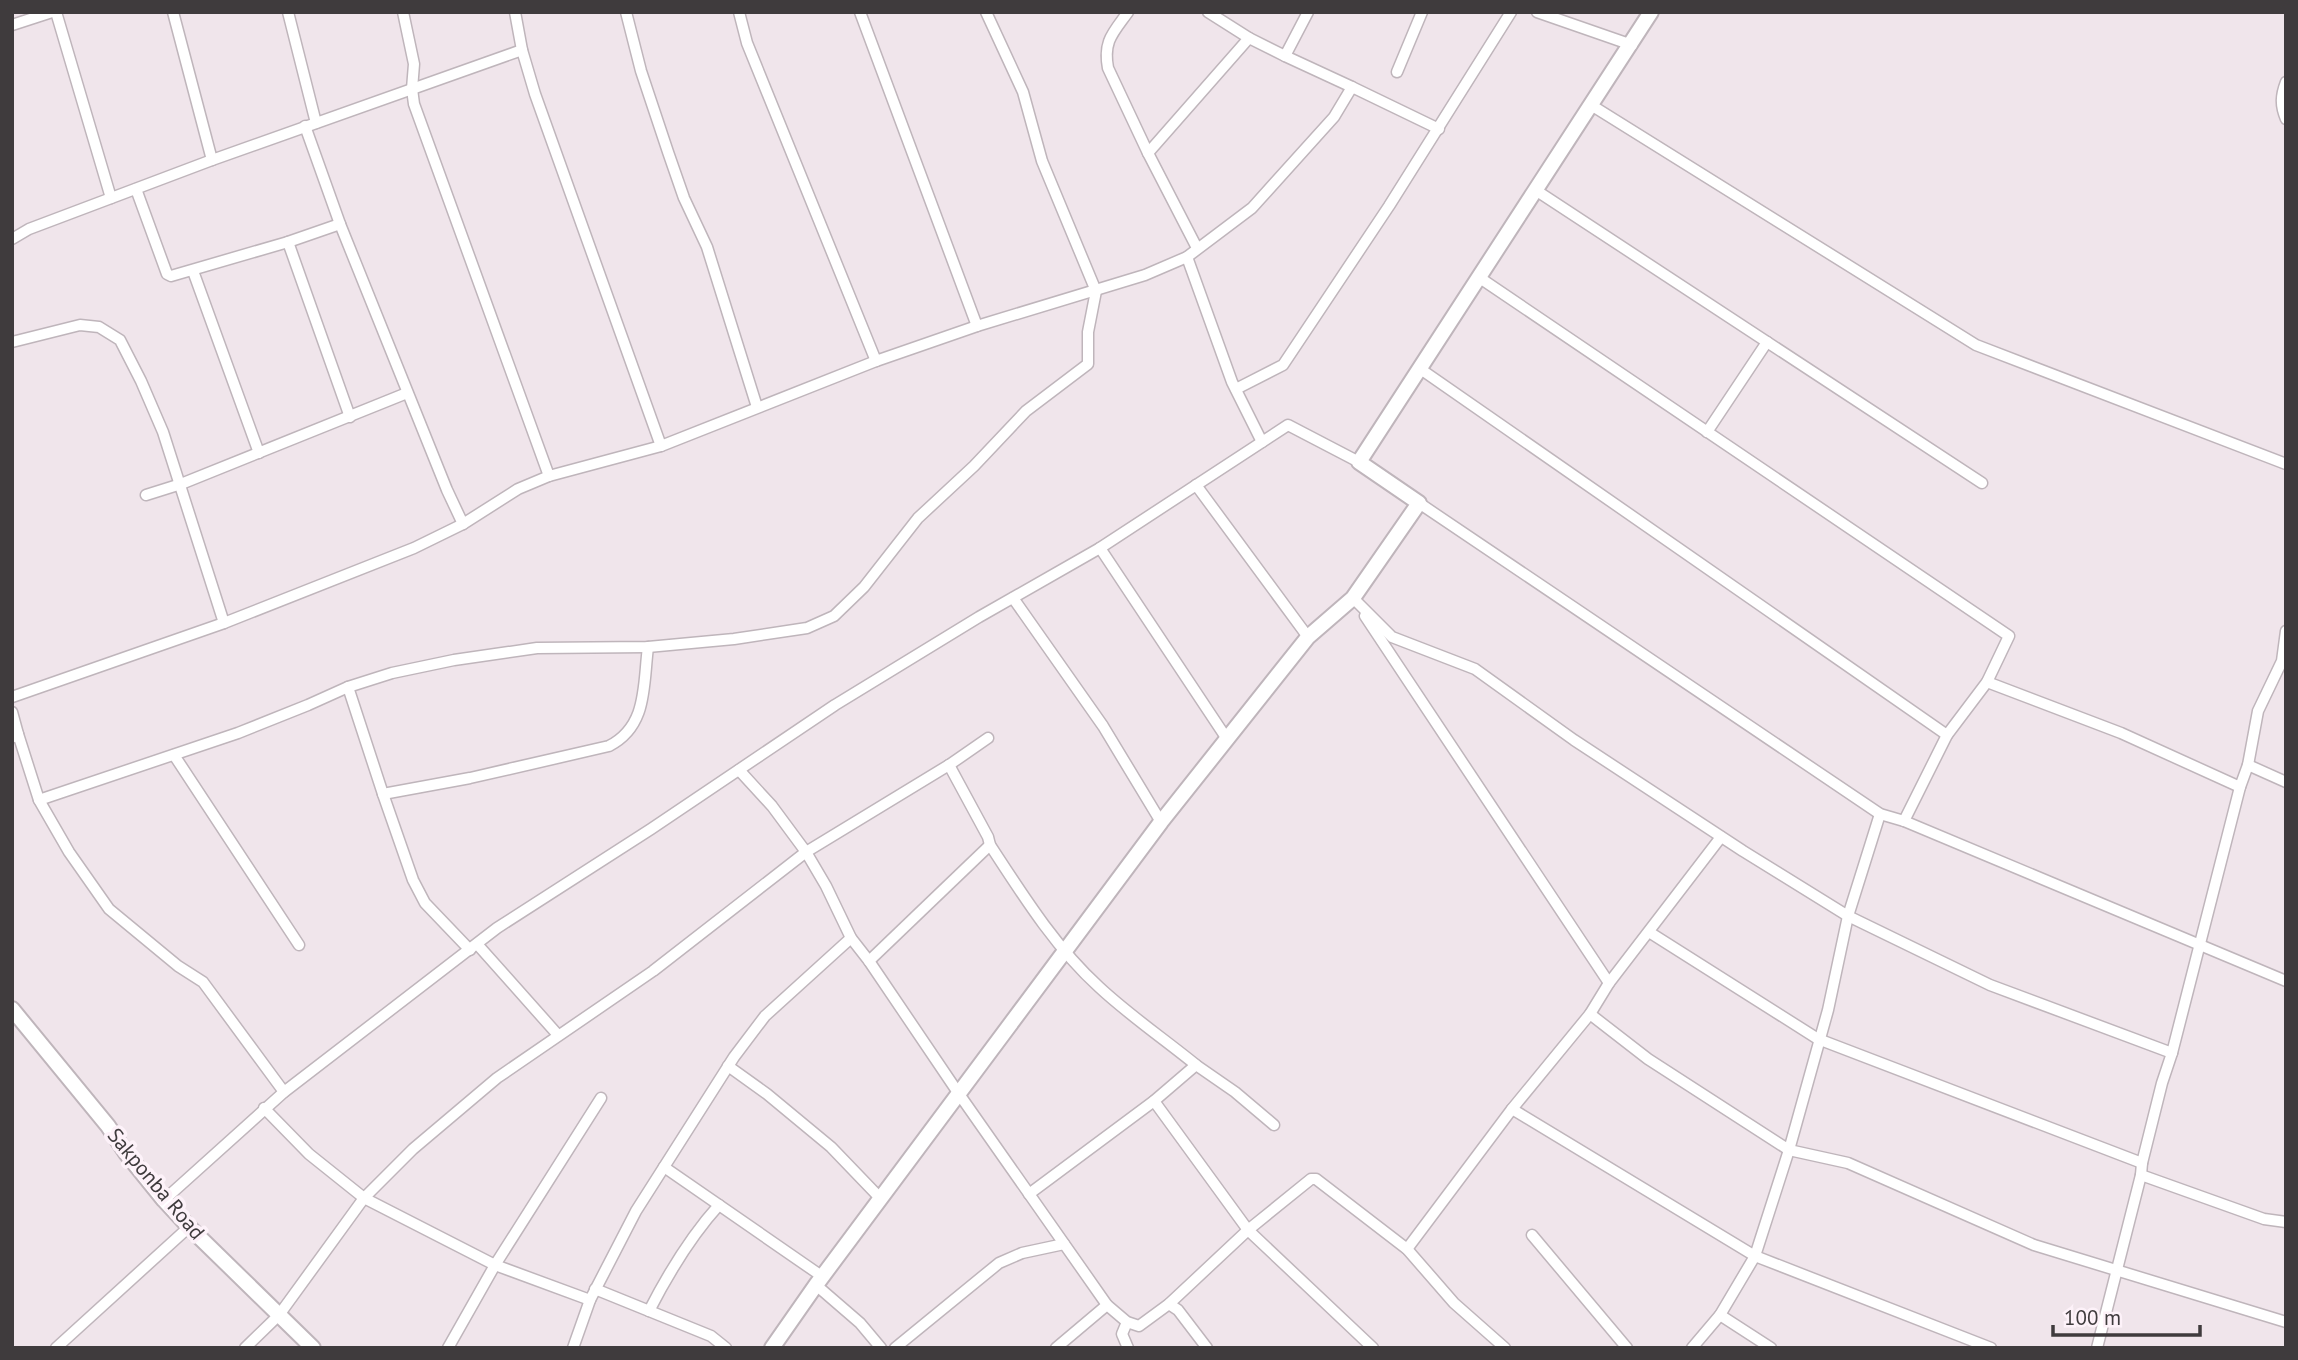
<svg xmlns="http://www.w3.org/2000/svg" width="2298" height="1360" viewBox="0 0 2298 1360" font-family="'PT Sans',sans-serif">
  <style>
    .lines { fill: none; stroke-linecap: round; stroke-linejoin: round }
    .street-casing { stroke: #bfb5bb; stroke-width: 13 }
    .secondary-casing { stroke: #bfb5bb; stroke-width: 18 }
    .street { stroke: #fff; stroke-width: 10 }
    .secondary { stroke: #fff; stroke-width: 14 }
    .labels { text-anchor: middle; stroke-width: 7; stroke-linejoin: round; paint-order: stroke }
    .street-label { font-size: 21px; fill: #3f3b3d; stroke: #fdf2f9 }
  </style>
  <rect width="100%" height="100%" fill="#f0e5eb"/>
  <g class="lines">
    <g class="street-casing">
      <g id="street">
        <polyline points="56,12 111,198"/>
        <polyline points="173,12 212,160"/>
        <polyline points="288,12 316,123"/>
        <polyline points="403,12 414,64 412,89 414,104 549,476"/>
        <polyline points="515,12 522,50 535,94 661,446"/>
        <polyline points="626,12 641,71 668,152 684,198 707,247 757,407"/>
        <polyline points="739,12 747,43 876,361"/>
        <polyline points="860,12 977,326"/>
        <path d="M1128,12c-15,21 -25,29 -20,56l40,85 49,95"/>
        <polyline points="1208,12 1249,38 1285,56"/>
        <polyline points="1537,12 1632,45"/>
        <polyline points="12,25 52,12"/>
        <polyline points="1397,72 1422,12"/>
        <path d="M2286,82c-5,13 -6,23 0,37"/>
        <polyline points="1352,87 1439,129"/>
        <polyline points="1591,105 1976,345 2286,464"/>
        <polyline points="305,126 340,224 447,490 463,524"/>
        <polyline points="1148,153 1249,38"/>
        <polyline points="136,189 167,274 171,276 288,242 340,224"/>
        <polyline points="1537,191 1982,483"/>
        <polyline points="12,239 29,229 212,160 522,50"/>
        <polyline points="288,242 350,417"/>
        <polyline points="1187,257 1232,382 1262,442"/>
        <polyline points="193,271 259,453"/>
        <polyline points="1480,278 2009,636 1987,682 1947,735 1904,821"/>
        <polyline points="12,342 80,325 99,327 120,340 141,381 163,432 224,623"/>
        <polyline points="1419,368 1947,735"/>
        <polyline points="1236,389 1283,365 1389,206 1511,12"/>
        <polyline points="1707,432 1767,342"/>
        <polyline points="1196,485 1308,637"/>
        <polyline points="146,495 181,484 407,393"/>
        <polyline points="1419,503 1880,814 1904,821 2286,981"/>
        <polyline points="1100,548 1227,739"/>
        <polyline points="1013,598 1103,726 1161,822"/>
        <polyline points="1353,598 1392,637 1475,669 1574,740 1743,851 1848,916 1990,985 2172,1053"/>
        <polyline points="1365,616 1609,983"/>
        <polyline points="1987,682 2121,733 2240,787"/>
        <path d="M348,687l35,107 87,-16 139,-32c39,-20 34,-61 39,-99"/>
        <polyline points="12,697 224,623 414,548 463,524 518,489 549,476 661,446 876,361 977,326 1145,275 1187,257 1252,208 1334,117 1352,87 1285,56 1308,12"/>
        <polyline points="12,712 18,734 14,737"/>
        <polyline points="18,734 39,800 69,852 109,909 178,966 203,982 284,1092"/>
        <polyline points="174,755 299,945"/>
        <path d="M949,765l39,72 2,8c32,49 65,102 109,142 30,28 65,52 97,78"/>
        <polyline points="2248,765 2286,782"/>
        <polyline points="739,770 772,806 806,852 826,886 851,938 869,961 959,1094 1107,1305 1127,1322 1139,1326 1169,1304 1248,1230 1311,1179 1316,1179 1407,1249 1454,1303 1505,1348"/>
        <polyline points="383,794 413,880 425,903 470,950"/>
        <polyline points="39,800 238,733 308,705 348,687 392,673 454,660 537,648 648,647 734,639 807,628 834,616 864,587 918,518 974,466 1026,411 1088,364 1088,332 1096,291 1042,161 1023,92 986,12"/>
        <polyline points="1649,932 1818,1039 2142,1163"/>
        <polyline points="477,944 558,1035"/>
        <polyline points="869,961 990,845"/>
        <polyline points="1590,1014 1648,1059 1789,1150 1848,1163 2034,1245 2286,1322"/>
        <polyline points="728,1066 767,1094 831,1147 881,1199"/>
        <polyline points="1154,1101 1248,1230 1373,1348"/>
        <polyline points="264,1108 309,1154 364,1198 495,1265 590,1300"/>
        <polyline points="1512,1109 1755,1256 1991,1348"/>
        <polyline points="664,1167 823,1277"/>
        <polyline points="2141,1175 2264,1219 2286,1222"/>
        <polyline points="1029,1194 1154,1101 1196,1065 1235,1092 1274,1125"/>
        <polyline points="164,1200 284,1092 497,928 651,829 835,705 979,617 1100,548 1288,425 1359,462"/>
        <polyline points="1532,1235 1627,1348"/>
        <polyline points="1407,1249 1512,1109 1590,1014 1609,983 1721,837"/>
        <polyline points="816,1285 860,1323 881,1348"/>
        <polyline points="595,1289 711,1336 726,1348"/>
        <polyline points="1169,1304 1178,1310 1207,1348"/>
        <path d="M649,1311c20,-39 41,-74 70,-106"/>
        <polyline points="1720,1315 1771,1348"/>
        <polyline points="1127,1322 1122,1334 1128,1348"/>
        <polyline points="56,1348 189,1227"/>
        <polyline points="245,1348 279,1315 364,1198 413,1149 497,1078 653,971 806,852 949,765 988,738"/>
        <polyline points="448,1348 495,1265 601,1098"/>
        <polyline points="573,1348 590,1300 636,1211 734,1057 765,1016 851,938"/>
        <polyline points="895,1348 999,1263 1022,1253 1064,1244"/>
        <polyline points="1056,1348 1107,1305"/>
        <polyline points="1692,1348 1720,1315 1755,1256 1789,1150 1828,1010 1848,916 1880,814"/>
        <polyline points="2097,1348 2141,1175 2142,1163 2162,1083 2172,1053 2240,787 2248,765 2258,711 2282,661 2286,631"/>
      </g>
    </g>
    <g class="secondary-casing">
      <g id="secondary">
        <polyline points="12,1009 108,1126 126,1153 164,1200 189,1227 313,1348"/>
        <polyline points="772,1348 816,1285 1161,822 1308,637 1353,598 1419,503 1359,462 1651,12"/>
      </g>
    </g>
    <use href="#street" class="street"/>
    <use href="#secondary" class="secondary"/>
  </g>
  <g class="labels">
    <g class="street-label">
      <text transform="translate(156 1184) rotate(50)" y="7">Sakponba Road</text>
    </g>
  </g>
  <rect width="2298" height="1360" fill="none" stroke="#3f3b3d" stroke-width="28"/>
  <path d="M2053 1325v10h147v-10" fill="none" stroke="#3f3b3d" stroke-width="3.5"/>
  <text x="2064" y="1325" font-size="21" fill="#3f3b3d" stroke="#fdf2f9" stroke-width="5" paint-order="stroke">100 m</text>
</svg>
